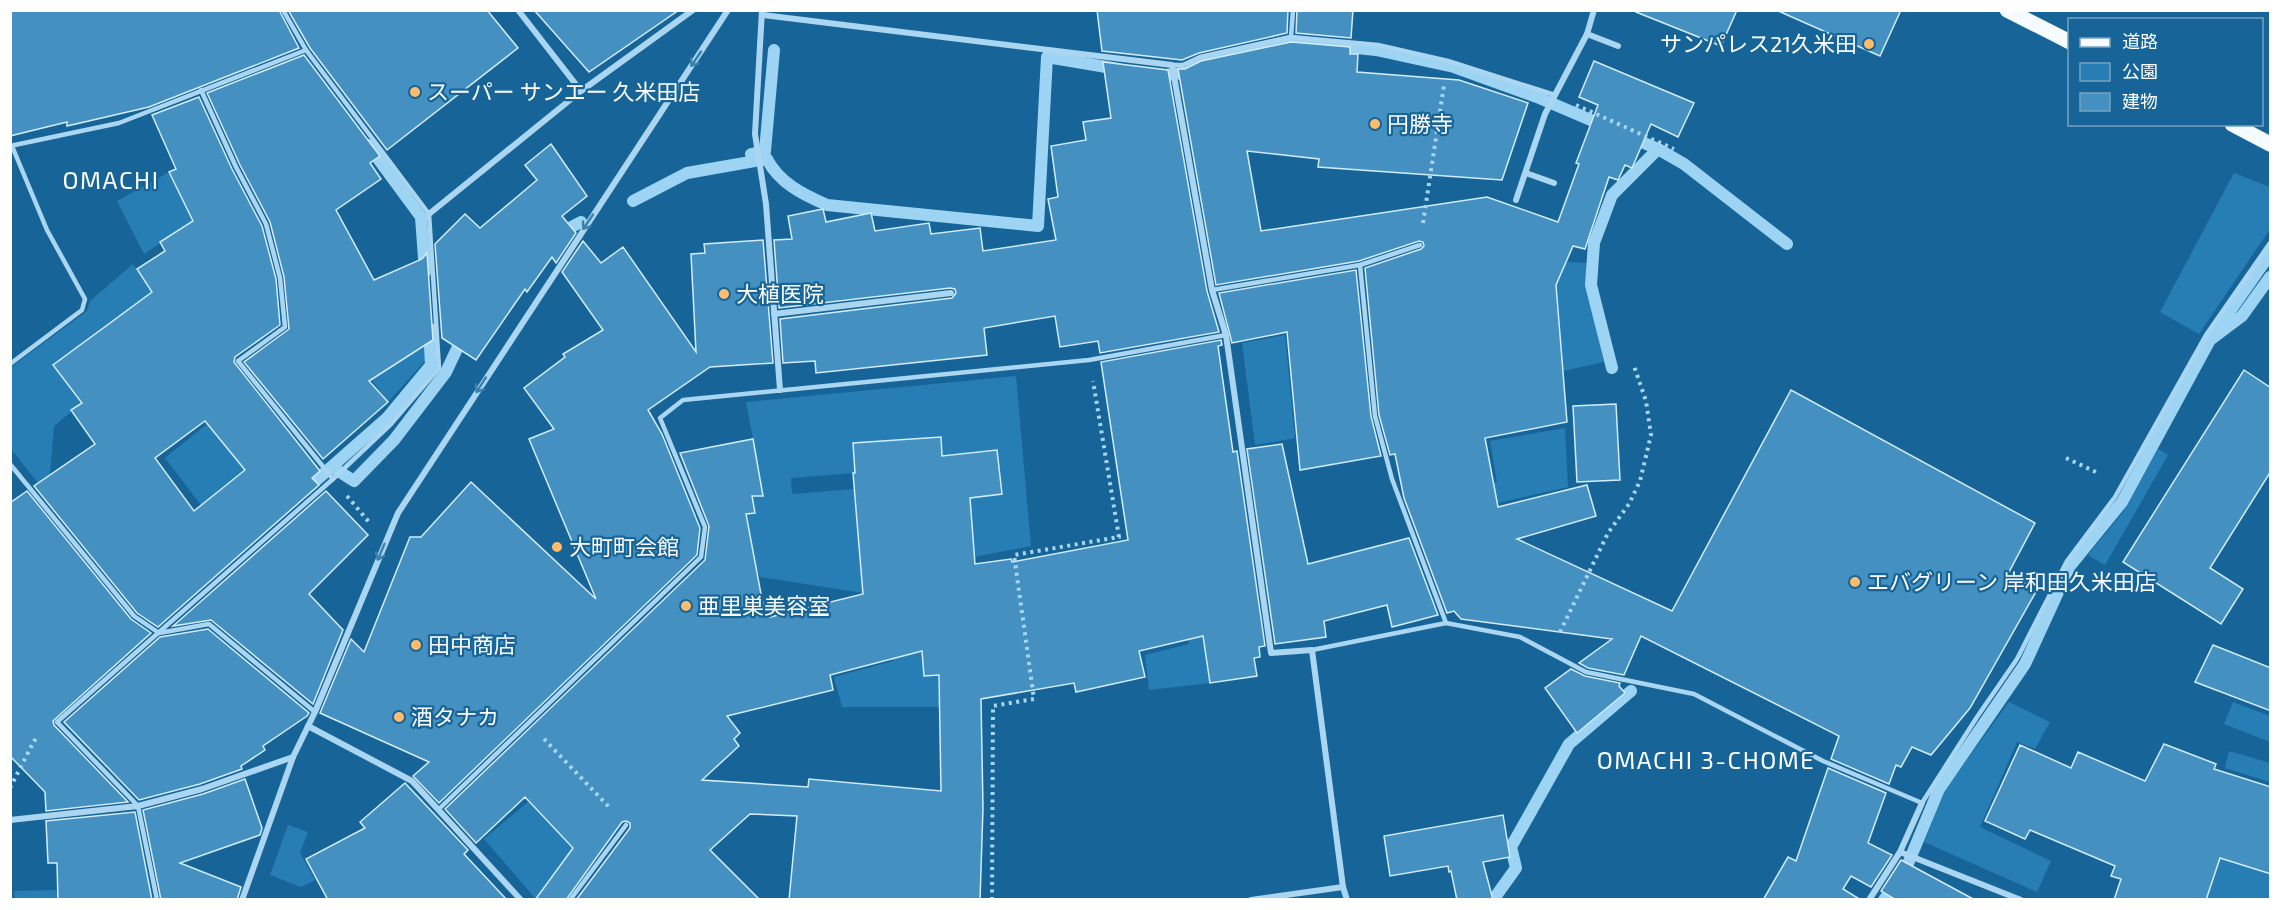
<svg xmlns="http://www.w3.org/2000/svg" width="2281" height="910" viewBox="0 0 2281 910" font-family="'Exo 2','Noto Sans JP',sans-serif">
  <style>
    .green { fill: #267eb5 }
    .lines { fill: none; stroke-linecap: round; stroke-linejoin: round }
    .stream { stroke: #9dd4f4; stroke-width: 12 }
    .building { fill: #4490c1; stroke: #d2ecfc; stroke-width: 1.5; fill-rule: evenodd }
    .path { stroke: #aad6f2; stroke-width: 4; stroke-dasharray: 3 4.5; stroke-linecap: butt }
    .service { stroke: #aad6f2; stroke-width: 4.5 }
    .minor { stroke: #aad6f2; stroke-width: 6 }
    .primary { stroke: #f5fbff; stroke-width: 15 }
    .oneway { stroke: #3c81ae }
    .poi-dot { fill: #ffbc6b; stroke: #176598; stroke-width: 2 }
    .labels { text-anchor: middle; stroke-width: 4.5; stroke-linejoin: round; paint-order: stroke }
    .poi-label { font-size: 22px; fill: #fff; stroke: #176598; text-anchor: start }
    .neighbourhood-label { font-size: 24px; letter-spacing: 1.5px; fill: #fff; stroke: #176598 }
  </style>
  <rect width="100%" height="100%" fill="#176598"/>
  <g class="green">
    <polygon points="169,172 193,221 144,254 117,201"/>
    <polygon points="2234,173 2270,187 2270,229 2199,334 2160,312"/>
    <polygon points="1451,256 1587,263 1586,286 1604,362 1563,371 1557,292"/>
    <polygon points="133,264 169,317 158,375 119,315 53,364 82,403 54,426 50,474 38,483 11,449 10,368 87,311 90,301"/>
    <polygon points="423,304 426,360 388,402 371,379"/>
    <polygon points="1285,335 1295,438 1255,445 1242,343"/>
    <polygon points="1016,376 1031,546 969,558 947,519 941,437 853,443 855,473 791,478 792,494 854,489 863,593 760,577 755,564 746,514 755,512 741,442 753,439 746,402"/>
    <polygon points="207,424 246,471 201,505 165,458"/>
    <polygon points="1565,428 1568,487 1485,506 1410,500 1497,482 1490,441"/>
    <polygon points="2158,449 2168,455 2105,565 2088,555 2123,512"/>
    <polygon points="919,618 924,676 960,673 969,707 842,707 834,677 893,661 884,620"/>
    <polygon points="1201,621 1210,683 1149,690 1145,655 1189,644 1185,625"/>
    <polygon points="2009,702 2050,722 2035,749 2017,742 1980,827 2051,861 2037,892 1924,842 1945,790"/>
    <polygon points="2233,702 2270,716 2270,742 2224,724"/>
    <polygon points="2229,751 2270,763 2270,782 2225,768"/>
    <polygon points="529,801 587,863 536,899 484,839"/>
    <polygon points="288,825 308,832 300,853 315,880 301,887 270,875"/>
    <polygon points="2205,840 2246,853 2242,865 2270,874 2270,899 2206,899 2216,871 2196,864"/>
    <polygon points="58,890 58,899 15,899 14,891"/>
  </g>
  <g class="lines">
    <g class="stream">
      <polyline points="1153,75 1160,76 1188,72 1201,61 1290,41 1376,50 1454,67 1537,97 1607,127"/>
      <polyline points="1628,136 1658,149 1684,164 1787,244"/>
      <polyline points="368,145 421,217 425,272"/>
      <polyline points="751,154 765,151 774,50"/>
      <path d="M633,201l54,-28 80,-14c12,24 37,36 60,46l211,21 9,-169 71,12"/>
      <polyline points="556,235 581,222"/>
      <polyline points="2216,331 2270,254"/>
      <polyline points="1612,368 1591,285 1594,243 1612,195 1658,149"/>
      <polyline points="332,467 354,481 394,440 446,372 464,334"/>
      <polyline points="304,491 387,418 431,365 429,328"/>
      <polyline points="1493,900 1516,868 1511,847 1569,744 1631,691"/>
      <polyline points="1884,900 1905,871 1939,789 2025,664 2070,566 2122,502 2210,340 2242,316 2270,277"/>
    </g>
  </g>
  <g class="building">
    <polygon points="10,10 279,10 299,48 149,107 67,126 67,122 10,136"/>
    <polygon points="288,10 487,10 518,48 387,150 310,48"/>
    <polygon points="534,10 679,10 589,72"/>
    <polygon points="1097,10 1288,10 1287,33 1199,53 1182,60 1102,51"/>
    <polygon points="1297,10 1353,10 1351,38 1296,33"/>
    <polygon points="1637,10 1737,10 1721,46 1636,12"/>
    <polygon points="1776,10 1901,10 1880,56"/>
    <polygon points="1291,42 1350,47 1350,54 1358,54 1357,72 1459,80 1528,103 1502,180 1318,167 1319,159 1247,151 1261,231 1487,197 1558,222 1579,164 1576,163 1598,105 1579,97 1594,61 1694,103 1678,137 1651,124 1632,168 1625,165 1618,180 1609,177 1585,249 1573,246 1556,285 1567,422 1485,438 1498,507 1587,485 1596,516 1517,539 1672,611 1791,390 2035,523 2008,574 2037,590 1970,708 1931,755 1912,747 1901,767 1896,765 1889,784 1831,759 1839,736 1641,636 1624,675 1588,668 1579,663 1612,639 1461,619 1454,611 1447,613 1404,498 1395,454 1390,455 1379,415 1365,268 1421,249 1424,246 1423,242 1419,241 1359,261 1216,285 1178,69 1185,69 1201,61"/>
    <polygon points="304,55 380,156 370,163 381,179 336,210 374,280 422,259 427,253 433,340 369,381 388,402 323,459 244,362 289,329 284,277 270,222 240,165 207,93"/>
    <polygon points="1103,62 1168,70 1207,291 1219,332 1100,353 1098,341 1060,347 1055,316 984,328 987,355 816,373 815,361 783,363 780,319 952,298 956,293 955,289 950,288 779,308 774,240 792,239 788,216 823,209 826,222 871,213 875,231 929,223 931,234 980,228 983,251 1056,240 1048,199 1058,197 1051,146 1086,140 1083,122 1111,118"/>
    <path d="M199,97l33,72 30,57 14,53 4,46 -45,32 -1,5 86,109 -8,7 7,7 -161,142 -21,-14 -103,-127 61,-42 -24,-34 11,-7 -29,-38 99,-73 -15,-23 28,-18 -5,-9 33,-21 -24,-49 7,-3 -24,-54zM205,421l40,49 -51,41 -39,-53z"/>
    <polygon points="551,144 587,196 562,216 576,233 556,263 552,257 527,292 525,289 476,360 442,338 435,244 465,214 480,228 537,180 525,165"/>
    <polygon points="763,240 773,363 710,367 648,410 662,434 700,528 697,555 439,803 413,776 429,762 320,713 351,639 364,652 410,537 421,537 471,482 596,599 529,439 554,429 524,388 565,357 563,354 603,330 562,272 583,241 601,263 623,247 696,352 691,254 705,253 704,244"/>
    <polygon points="1356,270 1371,416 1381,456 1300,470 1287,332 1232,343 1219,293"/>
    <path d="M1221,340l1,5 -4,1 15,106 4,-1 28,195 -6,1 1,10 -6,1 3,18 -47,7 -7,-47 -64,15 6,26 -69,15 -2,-9 -93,16 2,109 -3,92h-191l8,-84 -47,-2 -40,36 50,50h-184l54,-72v-5l-4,-2 -4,1 -56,78h-31l38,-52 -48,-51 -49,46 -31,-34 260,-249 4,-34 -29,-73 73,-14 10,57h-11l3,17 -9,1 18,96 4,-1 2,8 93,-23 -10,-121h2l-2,-30 88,-6 1,19 55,-6 5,44 -32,4 5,66 36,-5 1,3 116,-22 -27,-178zM922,651l2,25 15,-1 2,116 -132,-12 -1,8 -106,-7 37,-34 -5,-7 6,-6 -13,-17 106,-26 -3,-15z"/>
    <polygon points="2244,370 2271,388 2271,471 2210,568 2243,589 2221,624 2123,562"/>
    <polygon points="1616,404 1620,480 1577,482 1573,406"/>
    <polygon points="1282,444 1308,564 1409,538 1438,615 1392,627 1387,605 1324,621 1326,637 1275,644 1247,449"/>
    <polygon points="27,491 131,619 151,633 53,721 54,725 128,802 46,811 45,792 10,756 10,503"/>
    <polygon points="326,491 368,535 309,594 343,630 313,704 211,620 173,626"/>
    <polygon points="208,629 309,713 307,716 263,746 265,750 241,766 242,769 200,784 139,800 64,722 160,637"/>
    <polygon points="2213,645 2271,668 2271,711 2195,682"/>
    <polygon points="1571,669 1585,676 1620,683 1619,686 1625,693 1577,733 1545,688"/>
    <polygon points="2164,744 2216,764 2214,769 2271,787 2271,874 2220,858 2206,900 2114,900 2121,879 2111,876 2115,866 2030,830 2025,839 1985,821 2020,745 2071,768 2078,752 2145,781"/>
    <polygon points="1828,768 1886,793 1868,843 1892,855 1871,887 1851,876 1843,889 1861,900 1763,900 1788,857 1796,861"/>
    <polygon points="245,779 262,828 260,835 180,863 241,887 237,900 161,900 143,810 203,794"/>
    <polygon points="405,783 468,850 464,854 507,900 328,900 306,859 365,828 360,822"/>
    <polygon points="135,812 152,900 58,900 57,863 48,863 46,821"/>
    <polygon points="1503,815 1510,857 1483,862 1493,900 1457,900 1451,871 1449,872 1448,866 1390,876 1384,836"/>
    <polygon points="1901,860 1975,900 1896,900 1881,891"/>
  </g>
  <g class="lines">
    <g class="path">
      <polyline points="1576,105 1674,149"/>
      <polyline points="1423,223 1444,85"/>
      <polyline points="2066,458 2100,474"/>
      <polyline points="347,496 369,522"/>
      <polyline points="1560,632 1608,533 1629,504 1640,481 1651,435 1646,401 1634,366"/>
      <polyline points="544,739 611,809"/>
      <polyline points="10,788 34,741 38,737"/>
      <polyline points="992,900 993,706 1034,699 1014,555 1119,537 1093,381"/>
    </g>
    <g class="service">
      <polyline points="1291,37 1293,10"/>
      <polyline points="1172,65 1183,65 1200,57 1291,37 1378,45 1448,61 1555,95"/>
      <polyline points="201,90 236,167 266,224 280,278 285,327 238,361 333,479"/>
      <polyline points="10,146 119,123 306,50"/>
      <polyline points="1360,265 1375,416 1392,479 1446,623"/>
      <polyline points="1212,290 1360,265 1420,245"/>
      <polyline points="10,364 82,310 85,299 47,230 12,146"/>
      <polyline points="10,464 134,616 159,633 209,624 315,712"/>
      <polyline points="1312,650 1446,623 1520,637 1586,672 1694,694 1823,761 1922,803 1977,717 2017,659 2067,561 2115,497 2206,335 2270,243"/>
      <polyline points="439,809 701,557 705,527 660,418 683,400 1089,360 1226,335"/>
      <polyline points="157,900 138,806 57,722 333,479 391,424 439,368 429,214 306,50 283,10"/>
      <polyline points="570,900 626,825"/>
    </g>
    <g class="minor">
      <polyline points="518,10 581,91"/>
      <polyline points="762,10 755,134 766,204 780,390"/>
      <polyline points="763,15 1172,65 1212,290 1226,335 1271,653 1312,650 1343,887 1347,900"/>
      <polyline points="1587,34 1618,46"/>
      <polyline points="1526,173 1554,183"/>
      <polyline points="1516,200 1545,114 1587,34 1594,10"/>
      <polyline points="429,214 581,91 693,10"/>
      <polyline points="774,314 951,293"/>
      <polyline points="308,726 412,781 521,900"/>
      <polyline points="10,820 138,806 202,789 293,757"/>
      <polyline points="1900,852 2021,900"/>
      <polyline points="242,900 293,757 315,712 398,513 728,10"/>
      <polyline points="1251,900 1343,887"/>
      <polyline points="1869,900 1900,852 1922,803"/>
    </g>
    <g class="primary">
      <polyline points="2007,10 2070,42"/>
      <polyline points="2232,124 2270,144"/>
    </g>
  </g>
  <defs><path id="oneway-shaft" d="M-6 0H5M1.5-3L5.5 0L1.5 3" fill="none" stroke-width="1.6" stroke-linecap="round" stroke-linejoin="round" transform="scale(1.5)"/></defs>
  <g class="oneway">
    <use href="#oneway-shaft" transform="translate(696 59) rotate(124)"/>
    <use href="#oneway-shaft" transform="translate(588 222) rotate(124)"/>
    <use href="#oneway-shaft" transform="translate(481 385) rotate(123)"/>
    <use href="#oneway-shaft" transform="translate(381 552) rotate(113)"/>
  </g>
  <g class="poi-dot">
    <circle cx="1869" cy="44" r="6"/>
    <circle cx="415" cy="92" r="6"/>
    <circle cx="1375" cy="124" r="6"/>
    <circle cx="724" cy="294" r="6"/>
    <circle cx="557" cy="547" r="6"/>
    <circle cx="1855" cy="582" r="6"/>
    <circle cx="686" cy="606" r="6"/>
    <circle cx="416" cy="645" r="6"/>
    <circle cx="399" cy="717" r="6"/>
  </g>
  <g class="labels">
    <g class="poi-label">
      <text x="1857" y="52" text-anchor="end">サンパレス21久米田</text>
      <text x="427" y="100">スーパー サンエー 久米田店</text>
      <text x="1387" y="132">円勝寺</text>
      <text x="736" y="302">大植医院</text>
      <text x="569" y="555">大町町会館</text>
      <text x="1867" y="590">エバグリーン 岸和田久米田店</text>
      <text x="698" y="614">亜里巣美容室</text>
      <text x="428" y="653">田中商店</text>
      <text x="411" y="725">酒タナカ</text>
    </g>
    <g class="neighbourhood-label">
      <text x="111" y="189">OMACHI</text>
      <text x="1706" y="769">OMACHI 3-CHOME</text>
    </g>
  </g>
  <rect width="2281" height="910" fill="none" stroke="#ffffff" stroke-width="24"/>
  <rect x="2068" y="18" width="195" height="108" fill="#176598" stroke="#74a3c1" stroke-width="1.5"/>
  <rect x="2080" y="38" width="30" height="9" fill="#f5fbff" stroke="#74a3c1" stroke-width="1.5"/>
  <text x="2122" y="48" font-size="18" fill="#ffffff">道路</text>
  <rect x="2080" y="63" width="30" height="18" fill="#267eb5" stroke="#74a3c1" stroke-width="1.5"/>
  <text x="2122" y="78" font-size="18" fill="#ffffff">公園</text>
  <rect x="2080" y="93" width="30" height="18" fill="#4490c1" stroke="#74a3c1" stroke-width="1.5"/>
  <text x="2122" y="108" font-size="18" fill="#ffffff">建物</text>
</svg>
